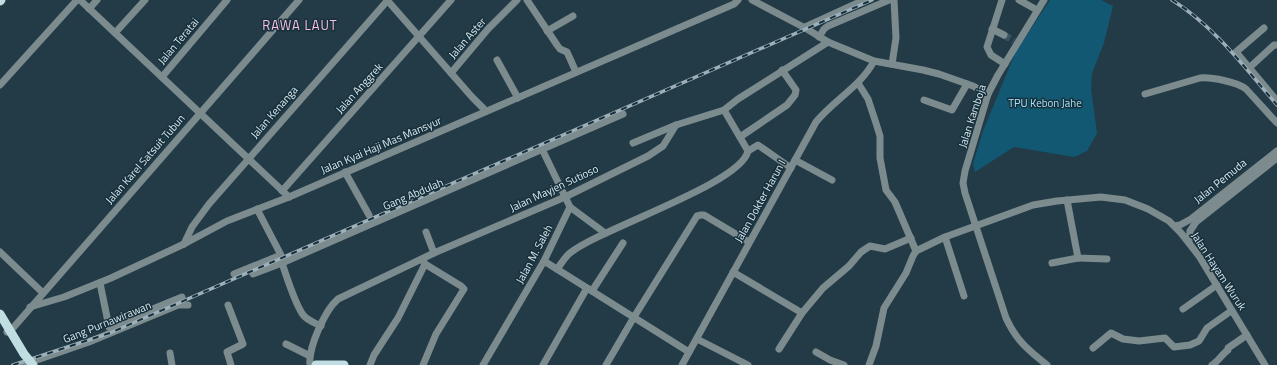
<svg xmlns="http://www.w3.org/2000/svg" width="1277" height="365" viewBox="0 0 1277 365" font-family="'Titillium Web',sans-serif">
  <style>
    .green { fill: #125872 }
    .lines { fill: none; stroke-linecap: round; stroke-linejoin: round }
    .minor-tunnel { stroke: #3d5560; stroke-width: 7; stroke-dasharray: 7 3.5; stroke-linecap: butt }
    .minor { stroke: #7c8b8d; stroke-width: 7 }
    .major { stroke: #c0dee2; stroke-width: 9 }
    .rail-casing { stroke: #9dafb8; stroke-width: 3.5 }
    .rail { stroke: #17313c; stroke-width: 2; stroke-dasharray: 6; stroke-linecap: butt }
    .major-bridge { stroke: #c0dee2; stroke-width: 9 }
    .labels { text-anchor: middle; stroke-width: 3; stroke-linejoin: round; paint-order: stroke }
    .street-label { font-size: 11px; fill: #d9e8ef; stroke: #17313c }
    .park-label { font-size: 11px; fill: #aae0f9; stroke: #17313c }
    .quarter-label { font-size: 13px; letter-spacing: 1px; fill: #fabfe2; stroke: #17313c }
  </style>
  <rect width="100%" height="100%" fill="#223b47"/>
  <polygon class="green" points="1050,0 1101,0 1113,6 1104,43 1092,73 1091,89 1097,133 1087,151 1074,157 1014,147 975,172 973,164 983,131 1016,51"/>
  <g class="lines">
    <polyline class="minor-tunnel" points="1004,35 1014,41"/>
    <g class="minor">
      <polyline points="80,0 289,197"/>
      <polyline points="387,0 472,97 486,111"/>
      <polyline points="527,0 557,45 560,49 567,52 576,72"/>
      <polyline points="752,0 807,29 828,42 874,61 923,70 939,74 973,86 988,94"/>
      <polyline points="1002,0 987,47 991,55 1005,64"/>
      <polyline points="1019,0 1037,10"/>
      <path d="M1044,0l-46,75 -10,19 -23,77 -2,12 2,10 41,125c10,22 22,32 41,47"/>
      <polyline points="89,9 97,0"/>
      <polyline points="803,28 864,0"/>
      <polyline points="1264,28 1236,52 1277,101"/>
      <polyline points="992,29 1004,35"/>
      <polyline points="547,31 573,16"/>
      <polyline points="115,33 145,0"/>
      <polyline points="819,37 824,29 828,26 889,0"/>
      <polyline points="497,60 518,98"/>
      <polyline points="892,64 896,38 894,0"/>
      <polyline points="1249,68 1274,45 1277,45"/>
      <polyline points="451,73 488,29 517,0"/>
      <polyline points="162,77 227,0"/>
      <polyline points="858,83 868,99 875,120 880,136 880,158 886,190 895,202 916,251"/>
      <polyline points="0,85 77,0"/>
      <path d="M1145,94l55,-16c12,-1 37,4 46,11l31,34"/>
      <polyline points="924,100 952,110 967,84"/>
      <polyline points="740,137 787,105 795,95 796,90 782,70"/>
      <polyline points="633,143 676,125"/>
      <polyline points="748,151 758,145 791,168"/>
      <polyline points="795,160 832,180"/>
      <polyline points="345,172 369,215"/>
      <polyline points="282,191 451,0"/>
      <polyline points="1067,200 1078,258 1107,259"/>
      <polyline points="570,207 605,233"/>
      <polyline points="1175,226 1180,225 1191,219 1277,151"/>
      <polyline points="426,232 434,253"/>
      <polyline points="945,237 964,296"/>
      <polyline points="1189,242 1190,231 1196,222 1277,158"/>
      <polyline points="184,244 192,227 209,204 388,0"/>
      <polyline points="0,252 43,293"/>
      <polyline points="422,259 425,264 461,286 464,289 436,334 423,365"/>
      <polyline points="544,261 689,352"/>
      <polyline points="1052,263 1078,258"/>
      <path d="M557,269c4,-5 8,-12 13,-16 31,-25 171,-69 178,-102l-24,-41"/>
      <polyline points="733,272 802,313"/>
      <polyline points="234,274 281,255 257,209"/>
      <polyline points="253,274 282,263"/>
      <polyline points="100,283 109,327 182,297"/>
      <polyline points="592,291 623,243"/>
      <polyline points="228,305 243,344 227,352 231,365"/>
      <polyline points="30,307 64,297 111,278 184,244 227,221 289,197 734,4 738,0"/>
      <polyline points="1183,309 1217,285"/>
      <path d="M321,326c-6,-3 -12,-5 -17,-10 -8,-9 -18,-41 -22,-53l341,-149"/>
      <polyline points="7,332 13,328 299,0"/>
      <polyline points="697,339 748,365"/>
      <polyline points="286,344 310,356"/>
      <polyline points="1093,348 1111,333 1123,339 1139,341 1165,338 1174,347 1190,345 1199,341 1207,328 1231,311"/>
      <polyline points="779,349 802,313 823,288 849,266 861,252 870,246 885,249 911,238"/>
      <polyline points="816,352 830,360 844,365"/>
      <polyline points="170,353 172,365"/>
      <polyline points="34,361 89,342 178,305 188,305"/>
      <polyline points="22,365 27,364"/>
      <path d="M310,365c-2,-17 15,-55 28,-66l96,-46 131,-56 83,-41 15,-10 13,-21 48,-15 14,-11 90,-57"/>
      <polyline points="370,365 374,355 398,318 425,264"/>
      <polyline points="483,365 544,261 570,207 542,149"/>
      <polyline points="543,365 587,288"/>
      <polyline points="606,365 634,317 697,216 701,215 704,215 749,242"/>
      <path d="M682,365l134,-243c18,-22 45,-36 58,-61"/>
      <polyline points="869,365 876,346 884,308 906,273 913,256 916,251 945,237 1033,205 1057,201 1101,197 1125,200 1148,209 1169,221 1181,233 1199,256 1265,365"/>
      <path d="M1212,365c7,-4 10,-11 16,-15v-2l19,-13"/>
    </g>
    <g class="major">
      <polyline points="0,1 1,0"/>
      <polyline points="316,365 344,365"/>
    </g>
    <g class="rail-casing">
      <g id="rail">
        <path d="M1172,0c42,26 73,68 105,105"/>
        <polyline points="13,365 110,333 872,0"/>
      </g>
    </g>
    <use href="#rail" class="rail"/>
    <polyline class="major-bridge" points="0,314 24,354 33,365"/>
  </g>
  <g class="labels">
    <g class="street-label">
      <text transform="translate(467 38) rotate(-49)" y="4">Jalan Aster</text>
      <text transform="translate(178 41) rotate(-50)" y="4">Jalan Teratai</text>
      <text transform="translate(359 88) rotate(-48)" y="4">Jalan Anggrek</text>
      <text transform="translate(274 112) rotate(-49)" y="4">Jalan Kenanga</text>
      <text transform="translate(972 116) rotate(-72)" y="4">Jalan Kamboja</text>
      <text transform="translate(381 145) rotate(-23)" y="4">Jalan Kyai Haji Mas Mansyur</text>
      <text transform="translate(145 159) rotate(-49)" y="4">Jalan Karel Satsuit Tubun</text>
      <text transform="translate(1220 181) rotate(-39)" y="4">Jalan Pemuda</text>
      <text transform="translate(554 188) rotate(-25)" y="4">Jalan Mayjen Sutioso</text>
      <text transform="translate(413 194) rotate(-23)" y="4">Gang Abdulah</text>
      <text transform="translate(760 201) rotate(-61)" y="4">Jalan Dokter Harun I</text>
      <text transform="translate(534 254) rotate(-62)" y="4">Jalan M. Saleh</text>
      <text transform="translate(1219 271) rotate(57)" y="4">Jalan Hayam Wuruk</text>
      <text transform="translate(107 322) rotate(-22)" y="4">Gang Purnawirawan</text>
    </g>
    <g class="park-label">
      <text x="1045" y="107">TPU Kebon Jahe</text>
    </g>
    <g class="quarter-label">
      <text x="300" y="30">RAWA LAUT</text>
    </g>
  </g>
</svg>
